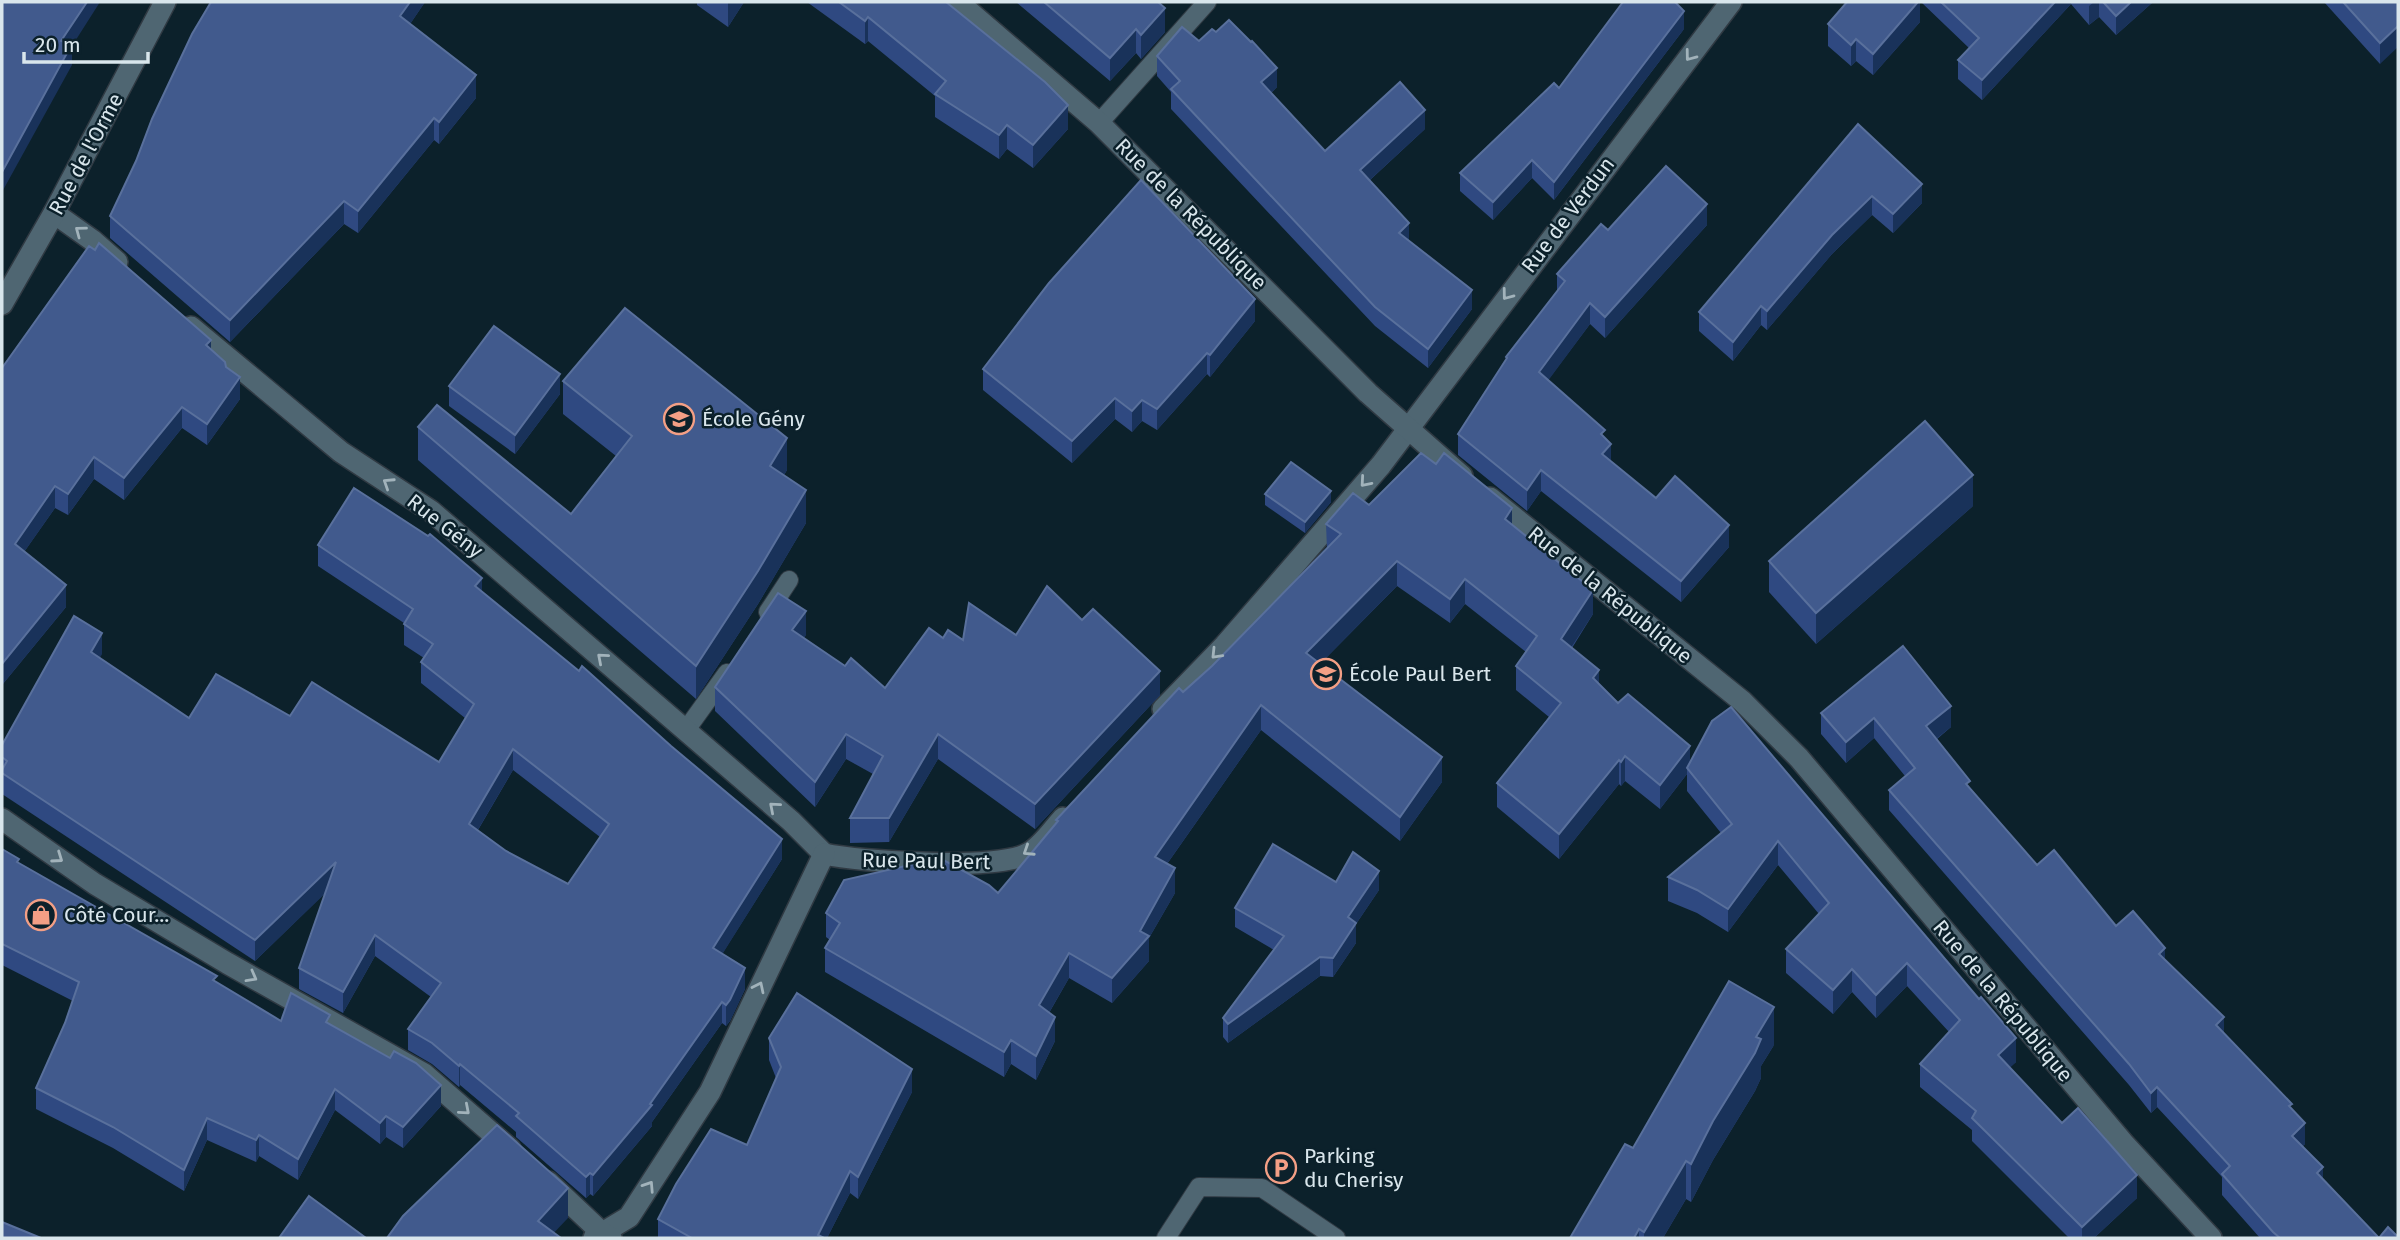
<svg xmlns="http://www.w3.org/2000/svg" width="2400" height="1240" viewBox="0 0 2400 1240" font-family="'Fira Sans',sans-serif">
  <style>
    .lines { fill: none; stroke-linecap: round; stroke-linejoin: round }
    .lane-casing { stroke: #303a43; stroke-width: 20 }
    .street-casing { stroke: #303a43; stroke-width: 24 }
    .secondary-casing { stroke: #303a43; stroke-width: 24 }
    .lane { stroke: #4f6672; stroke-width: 18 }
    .street { stroke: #4f6672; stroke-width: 21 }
    .secondary { stroke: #4f6672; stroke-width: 21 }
    .wall { fill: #2f4981; fill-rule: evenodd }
    .shaded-wall { fill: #19325a }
    .building { fill: #415a8d; stroke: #59709c; stroke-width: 2; fill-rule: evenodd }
    .oneway { stroke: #a2b3bb }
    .labels { text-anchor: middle; stroke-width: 5; stroke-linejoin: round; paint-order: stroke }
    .street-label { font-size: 21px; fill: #d9e6ec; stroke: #0c212b }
    .poi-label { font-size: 21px; fill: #d9e6ec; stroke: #0c212b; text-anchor: start }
  </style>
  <rect width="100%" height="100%" fill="#0c212b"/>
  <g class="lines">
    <g class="lane-casing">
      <g id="lane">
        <polyline points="1099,123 1207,2"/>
        <polyline points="768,612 789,580"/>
        <polyline points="686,730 727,673"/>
        <polyline points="1166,1238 1199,1187 1262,1188 1336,1238"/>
      </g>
    </g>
    <g class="street-casing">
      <g id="street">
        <polyline points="54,213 92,240 117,262"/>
        <polyline points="191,327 341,452 431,511 791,821 824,854"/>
        <polyline points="1163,709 1225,645 1381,465 1731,2"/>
        <path d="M824,854c36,8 176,17 205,-1 13,-7 24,-24 34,-35"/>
        <polyline points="594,1238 629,1217 710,1092 824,854"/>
      </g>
    </g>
    <g class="secondary-casing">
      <g id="secondary">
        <polyline points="958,2 1099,123 1368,393 1462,476"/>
        <polyline points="2,304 54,213 165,2"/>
        <polyline points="1490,498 1742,701 1799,758 2125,1145 2211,1238"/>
        <polyline points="2,819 95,884 227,963 424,1074 510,1149"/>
        <polyline points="548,1182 602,1233 611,1238"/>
      </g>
    </g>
    <use href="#lane" class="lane"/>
    <use href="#street" class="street"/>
    <use href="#secondary" class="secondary"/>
  </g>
  <g class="wall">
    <polygon points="211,2 425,2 410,24 476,98 439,144 434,140 358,233 344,224 230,342 110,238 110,216"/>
    <polygon points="697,2 744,2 728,27 697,5"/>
    <polygon points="807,2 946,2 1068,129 1033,168 1007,149 999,159 935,117 935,96 868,41 865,44"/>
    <polygon points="1016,2 1158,2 1165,32 1141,59 1136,53 1110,81"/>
    <polygon points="1920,2 1920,22 1873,75 1856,61 1851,66 1828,46 1828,24"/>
    <polygon points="1921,2 2153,2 2116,35 2099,17 2089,25 2071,4 1982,100 1958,79 1958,60 1969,48"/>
    <polygon points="2324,2 2398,2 2380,64"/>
    <polygon points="1684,29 1554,200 1532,178 1493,220 1460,191 1460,173 1559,88"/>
    <polygon points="1199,41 1277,87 1271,93 1325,151 1425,129 1370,180 1409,241 1472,309 1428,368 1375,326 1171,109 1171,92 1157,76 1157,56"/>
    <polygon points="1858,124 1922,203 1893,233 1872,215 1832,254 1767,330 1761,325 1733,361 1699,331 1699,312"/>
    <polygon points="1707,225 1605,338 1590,324 1548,380 1605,438 1611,461 1656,498 1729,547 1681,602 1541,491 1527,511 1458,455 1458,434 1506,361 1506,357 1557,292 1557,274 1608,230"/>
    <polygon points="1255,321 1210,377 1207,374 1157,430 1142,421 1132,432 1115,419 1072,463 983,390 983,369"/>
    <polygon points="211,350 226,367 240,399 207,445 182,428 124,500 94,479 68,515 55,508 24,552 66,607 2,685 2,368"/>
    <polygon points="563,381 787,470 784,475 806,523 758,604 696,699 418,460 418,427 571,514 616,456 563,414"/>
    <polygon points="449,386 560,394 515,454 449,406"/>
    <polygon points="1265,494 1331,502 1305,533 1265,505"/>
    <polygon points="1369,505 1512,525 1593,614 1572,648 1599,684 1618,703 1690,763 1712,721 2016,1062 2009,1068 2062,1123 2137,1198 2094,1238 2069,1238 1972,1141 1972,1130 1920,1087 1920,1064 1949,1032 1907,986 1876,1018 1852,992 1833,1014 1786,973 1786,949 1819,914 1778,865 1728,932 1697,913 1668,901 1668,877 1721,833 1687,791 1687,774 1660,809 1625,781 1621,786 1619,784 1559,859 1497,807 1497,783 1549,717 1516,690 1516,666 1526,652 1465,604 1450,623 1397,586 1320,664 1442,782 1400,841 1261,730 1167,864 1175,893 1149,938 1149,961 1112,1003 1069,978 1049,1013 1055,1041 1036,1080 1011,1064 1004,1077 825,972 825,948 830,940 826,937 826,913 998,893 1056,824 1056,820 1183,692 1212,666 1327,549 1326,524"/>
    <polygon points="1973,506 1816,644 1769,592 1769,561"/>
    <path d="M318,545l164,46 300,268 -60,95 23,35 -15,32 -4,5 -4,-3 -70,99v4l-59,70 -3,-2 -4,4 -70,-61v-5l-56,-47 -1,2 -27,-23 -24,-14v-21l23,-32 -56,-41 -32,57 -44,-24v-21l26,-75 -70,68 -253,-167v-49l100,-91 -3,4 90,60 101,-2 149,46 26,-44 -44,-35v-21l3,-4 -20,-13v-22l-86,-57zM513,770l87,67 -32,47 -62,-33 -28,-21z"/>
    <polygon points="806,635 804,638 845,666 885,688 943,638 963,640 1016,635 1160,695 1035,829 938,759 889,842 850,843 850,818 873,774 846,759 815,807 715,711 715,687"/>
    <polygon points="1903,646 1951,727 1937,739 1970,788 2037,865 2116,926 2165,960 2224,1034 2292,1109 2305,1144 2303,1146 2323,1179 2379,1238 2398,1238 2260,1238 2222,1195 2222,1177 2157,1107 2151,1113 2129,1085 1889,810 1889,790 1905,776 1874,738 1846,763 1821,734 1821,713"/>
    <polygon points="2,849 19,863 281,1021 330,1025 441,1106 403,1148 386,1137 380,1144 335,1110 298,1180 259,1156 256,1162 207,1140 184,1191 113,1148 36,1109 36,1088 65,1023 73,1001 2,965"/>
    <polygon points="1336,882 1379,890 1356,924 1356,943 1333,977 1320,976 1228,1043 1223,1037 1223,1018 1274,950 1235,927 1235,908"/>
    <polygon points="769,1038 912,1092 858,1199 850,1193 827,1238 658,1238 658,1219 747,1145 776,1078 769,1060"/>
    <polygon points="1774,1045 1761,1066 1761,1078 1755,1091 1713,1160 1691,1202 1686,1199 1663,1238 1570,1238 1633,1148"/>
  </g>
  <g class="shaded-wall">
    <polygon points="87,2 100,2 72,46 72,65 2,192 2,172 61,41"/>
    <polygon points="410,2 425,2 400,39 400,16"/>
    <polygon points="729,2 744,2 728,27 728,3"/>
    <polygon points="1918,2 1920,2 1920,22 1873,75 1873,54"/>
    <polygon points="2055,2 2071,2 2071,4 1982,100 1982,80"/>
    <polygon points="2094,2 2099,2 2099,17 2089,25 2089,6"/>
    <polygon points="2131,2 2153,2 2116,35 2116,16"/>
    <polygon points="1165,8 1165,32 1141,59 1141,35"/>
    <polygon points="1684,11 1684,29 1554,200 1554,182"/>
    <polygon points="868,17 868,41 865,44 865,21"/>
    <polygon points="2398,26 2398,47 2380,64 2380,43"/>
    <polygon points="1136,29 1136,53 1110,81 1110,58"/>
    <polygon points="1856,39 1856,61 1851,66 1851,45"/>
    <polygon points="1277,68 1277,87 1261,102 1261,82"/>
    <polygon points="476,75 476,98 439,144 439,122"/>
    <polygon points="1068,105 1068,129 1033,168 1033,145"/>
    <polygon points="1425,110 1425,129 1360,189 1360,170"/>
    <polygon points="434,118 434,140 358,233 358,211"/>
    <polygon points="1007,125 1007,149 999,159 999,135"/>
    <polygon points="1532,160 1532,178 1493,220 1493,202"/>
    <polygon points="1922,184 1922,203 1893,233 1893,214"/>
    <polygon points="1872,196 1872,215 1832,254 1767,330 1767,311 1832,235"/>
    <polygon points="344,201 344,224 230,342 230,320"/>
    <polygon points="1707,204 1707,225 1605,338 1605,317"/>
    <polygon points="1409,223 1409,243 1399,233"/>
    <polygon points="1472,290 1472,309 1428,368 1428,349"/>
    <polygon points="1255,299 1255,321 1210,377 1210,355"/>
    <polygon points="1590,303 1590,324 1539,393 1539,372"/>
    <polygon points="1761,306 1761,325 1733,361 1733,342"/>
    <polygon points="211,340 211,361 206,345"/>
    <polygon points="1207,353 1207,374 1157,430 1157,409"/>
    <polygon points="560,374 560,394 515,454 515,435"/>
    <polygon points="240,377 240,399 207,445 207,424"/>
    <polygon points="1115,398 1115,419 1072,463 1072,441"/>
    <polygon points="1142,400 1142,421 1132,432 1132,411"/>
    <polygon points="182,407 182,428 124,500 124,478"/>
    <polygon points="787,438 787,470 770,499 770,466"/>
    <polygon points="1611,444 1611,466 1602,454"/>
    <polygon points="94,457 94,479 68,515 68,494"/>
    <polygon points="1541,470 1541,491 1527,511 1527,490"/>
    <polygon points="1973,475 1973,506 1816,644 1816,613"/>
    <polygon points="55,486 55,508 15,565 15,544"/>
    <polygon points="806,490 806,523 758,604 696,699 696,666"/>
    <polygon points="1331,491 1331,502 1305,533 1305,522"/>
    <polygon points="1512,508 1512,533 1505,519"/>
    <polygon points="1729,525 1729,547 1681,602 1681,581"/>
    <polygon points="1397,561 1397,586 1306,678 1306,653"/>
    <polygon points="482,578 482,599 475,586"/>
    <polygon points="1465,579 1465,604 1450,623 1450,599"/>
    <polygon points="66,585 66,607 2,685 2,664"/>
    <polygon points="1593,590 1593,614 1561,663 1561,639"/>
    <polygon points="806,611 806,635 792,655 792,630"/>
    <polygon points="102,633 102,654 91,673 91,652"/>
    <polygon points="1599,670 1599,695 1593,678"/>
    <polygon points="1160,671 1160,695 1035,829 1035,804"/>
    <polygon points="1261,705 1261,730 1155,881 1155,857"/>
    <polygon points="1951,706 1951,727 1926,747 1926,726"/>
    <polygon points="1874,718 1874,738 1846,763 1846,742"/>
    <polygon points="846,734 846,759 815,807 815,782"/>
    <polygon points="938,734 938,759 889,842 889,818"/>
    <polygon points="1690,746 1690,770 1687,768 1687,774 1660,809 1660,785"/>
    <polygon points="513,749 513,770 469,845 469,824"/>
    <polygon points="1625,756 1625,781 1621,786 1621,762"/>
    <polygon points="1442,757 1442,782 1400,841 1400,817"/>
    <polygon points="1619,760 1619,784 1559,859 1559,834"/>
    <polygon points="782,839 782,859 713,969 713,948"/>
    <polygon points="1778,841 1778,865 1728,932 1728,909"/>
    <polygon points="336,862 336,883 255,961 255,940"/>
    <polygon points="1175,868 1175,893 1149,938 1149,961 1112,1003 1112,978"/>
    <polygon points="1379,871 1379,890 1356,924 1356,943 1333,977 1333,958 1348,917"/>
    <polygon points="375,935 375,956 343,1013 343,992"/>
    <polygon points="2165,948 2165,968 2159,954"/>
    <polygon points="1069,953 1069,978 1039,1030 1039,1005"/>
    <polygon points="1320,957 1320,976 1228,1043 1228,1024"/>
    <polygon points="1907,963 1907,986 1876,1018 1876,995"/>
    <polygon points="745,968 745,989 730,1021 726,1026 726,1005"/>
    <polygon points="1852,969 1852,992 1833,1014 1833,990"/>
    <polygon points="722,1002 722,1023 652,1122 652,1126 593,1196 593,1175 650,1104"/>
    <polygon points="1774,1007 1774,1045 1761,1066 1761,1078 1755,1091 1713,1160 1691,1202 1691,1164 1756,1037"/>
    <polygon points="1055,1017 1055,1041 1036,1080 1036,1056"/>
    <polygon points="2224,1017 2224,1038 2216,1025"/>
    <polygon points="2016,1038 2016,1062 1998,1079 1998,1055"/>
    <polygon points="1011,1040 1011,1064 1004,1077 1004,1052"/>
    <polygon points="460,1064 460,1085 459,1087 459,1066"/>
    <polygon points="912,1069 912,1092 858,1199 858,1177"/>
    <polygon points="441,1085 441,1106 403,1148 403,1127"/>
    <polygon points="2157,1087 2157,1107 2151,1113 2151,1093"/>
    <polygon points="335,1089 335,1110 298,1180 298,1159"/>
    <polygon points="386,1116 386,1137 380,1144 380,1123"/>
    <polygon points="207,1118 207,1140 184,1191 184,1170"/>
    <polygon points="2305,1123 2305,1144 2292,1156 2292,1136"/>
    <polygon points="259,1135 259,1156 256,1162 256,1140"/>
    <polygon points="1686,1161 1686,1199 1663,1238 1644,1238 1644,1232"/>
    <polygon points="2323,1167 2323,1187 2317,1173"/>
    <polygon points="850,1171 850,1193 827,1238 818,1238 818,1235"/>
    <polygon points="590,1173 590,1194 586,1198 586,1177"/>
    <polygon points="2137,1175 2137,1198 2094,1238 2082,1238 2082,1227"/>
    <polygon points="568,1188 568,1218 549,1238 538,1221"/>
    <polygon points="1639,1229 1639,1238 1634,1238"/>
  </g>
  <g class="building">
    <polygon points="2,2 87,2 61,41 72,44 2,172"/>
    <polygon points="211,2 410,2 400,16 476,75 439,122 434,118 358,211 344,201 230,320 110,216 136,161 152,119 192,34"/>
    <polygon points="839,2 946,2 1045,82 1068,105 1033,145 1007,125 999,135 935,94 946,81 868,17 865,21"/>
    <polygon points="1044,2 1158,2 1165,8 1141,35 1136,29 1110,58"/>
    <polygon points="1623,2 1675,2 1684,11 1554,182 1532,160 1493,202 1460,173 1554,83 1559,88"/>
    <polygon points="1847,2 1918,2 1873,54 1856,39 1851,45 1828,24"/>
    <polygon points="1941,2 2055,2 1982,80 1958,60 1979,38"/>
    <polygon points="2103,2 2131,2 2116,16"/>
    <polygon points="2343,2 2398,2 2398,26 2380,43"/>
    <polygon points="1229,20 1251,42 1252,41 1277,68 1261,82 1325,151 1400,82 1425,110 1360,170 1409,223 1399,233 1472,290 1428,349 1375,307 1171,89 1180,81 1157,56 1182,27 1199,41 1212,29 1216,32"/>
    <polygon points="1858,124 1922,184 1893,214 1872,196 1832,235 1767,311 1761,306 1733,342 1699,312"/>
    <polygon points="1666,166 1707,204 1605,317 1590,303 1539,372 1605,430 1601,434 1611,444 1602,454 1656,498 1675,476 1729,525 1681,581 1541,470 1527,490 1458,434 1507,358 1506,357 1565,281 1557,274 1601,224 1608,230"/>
    <polygon points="1141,180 1255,299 1210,355 1207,353 1157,409 1142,400 1132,411 1115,398 1072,441 983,369 1049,283"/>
    <polygon points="99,243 211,340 206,345 225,362 226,367 240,377 207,424 182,407 124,478 94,457 68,494 55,486 15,544 66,585 2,664 2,368 89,246 95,250"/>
    <polygon points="625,308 787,438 770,466 806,490 758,571 696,666 418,427 437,405 571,514 632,436 563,381"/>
    <polygon points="494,326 560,374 515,435 449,386"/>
    <polygon points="1925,421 1973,475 1816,613 1769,561"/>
    <polygon points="1421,453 1436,464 1444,453 1512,508 1505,519 1593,590 1561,639 1599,670 1593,678 1618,703 1628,694 1690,746 1660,785 1625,756 1621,762 1619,760 1559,834 1497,783 1561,703 1516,666 1537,636 1465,579 1450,599 1397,561 1306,653 1442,757 1400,817 1261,705 1155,857 1175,868 1140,931 1149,936 1112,978 1069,953 1039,1005 1055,1017 1036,1056 1011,1040 1004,1052 825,948 840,923 826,913 844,880 940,858 989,885 998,893 1058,821 1056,820 1179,688 1183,692 1212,666 1341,534 1326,524 1353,493 1369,505"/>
    <polygon points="1291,462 1331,491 1305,522 1265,494"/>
    <path d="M354,488l74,48 2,-2 52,44 -7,8 104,85 3,-5 89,80 111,93 -69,109 32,20 -15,32 -4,5 -4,-3 -72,102 2,1 -59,70 -3,-2 -4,4 -70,-61 3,-3 -59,-49 -1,2 -27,-23 -24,-14 33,-46 -66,-48 -32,57 -44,-24 37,-106 -81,78 -253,-167v-3l5,-9 -5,-4v-12l72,-129 28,17 -11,19 98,66 27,-44 74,42 22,-34 127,80 35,-58 -53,-42 12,-18 -29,-20 9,-15 -95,-64zM513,749l96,75 -41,60 -62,-33 -37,-27z"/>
    <polygon points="1047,586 1082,620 1093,609 1160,671 1035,804 938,734 889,818 850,818 883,756 846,734 815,782 715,687 778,593 806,611 792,630 845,666 851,658 885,688 929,628 943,638 948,630 963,640 969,603 1016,635"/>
    <polygon points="1903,646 1951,706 1926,726 1970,781 1966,784 2037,865 2054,850 2116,926 2133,911 2165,948 2159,954 2224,1017 2216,1025 2292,1104 2289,1106 2305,1123 2292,1136 2323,1167 2317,1173 2379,1238 2388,1227 2398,1237 2398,1238 2280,1238 2273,1232 2222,1174 2230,1166 2157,1087 2151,1093 2129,1064 1889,790 1915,768 1874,718 1846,742 1821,713"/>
    <polygon points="1731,707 1979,999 1981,997 2016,1038 1998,1055 2062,1123 2078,1108 2137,1175 2082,1227 1972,1118 1976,1111 1920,1064 1960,1020 1907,963 1876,995 1852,969 1833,990 1786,949 1829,903 1778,841 1728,909 1697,890 1668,877 1732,824 1687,768 1712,721"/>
    <polygon points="1273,844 1336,882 1353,852 1379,871 1348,917 1356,923 1333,958 1320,957 1228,1024 1223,1018 1284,936 1235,908"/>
    <polygon points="2,849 19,859 17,862 217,976 213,980 281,1021 291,993 330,1015 326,1022 390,1058 394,1051 416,1063 441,1085 403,1127 386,1116 380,1123 335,1089 298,1159 259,1135 256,1140 207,1118 184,1170 113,1127 36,1088 65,1023 79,982 2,944"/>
    <polygon points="1729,981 1774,1007 1756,1037 1761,1039 1755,1053 1713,1121 1691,1164 1686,1161 1644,1232 1639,1229 1634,1238 1570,1238 1625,1144 1633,1148"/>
    <polygon points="797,993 912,1069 858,1177 850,1171 818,1235 824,1238 692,1238 658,1219 676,1184 711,1129 747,1145 781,1067 769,1038"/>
    <polygon points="497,1125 568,1188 538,1221 561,1238 387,1238 403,1216"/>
    <polygon points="309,1196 366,1238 279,1238"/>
    <polygon points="2,1222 41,1238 2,1238"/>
  </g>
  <defs><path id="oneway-chevron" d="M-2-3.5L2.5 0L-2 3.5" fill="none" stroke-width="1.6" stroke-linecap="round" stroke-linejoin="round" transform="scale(1.75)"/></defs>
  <g class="oneway">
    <use href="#oneway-chevron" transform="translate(1690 56) rotate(127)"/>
    <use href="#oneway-chevron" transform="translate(80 231) rotate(-143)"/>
    <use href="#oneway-chevron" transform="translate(1507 295) rotate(127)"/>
    <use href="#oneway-chevron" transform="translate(1365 482) rotate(131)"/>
    <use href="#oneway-chevron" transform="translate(388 483) rotate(-147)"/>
    <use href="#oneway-chevron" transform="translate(1216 654) rotate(134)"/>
    <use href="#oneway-chevron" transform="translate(602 658) rotate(-139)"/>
    <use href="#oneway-chevron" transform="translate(774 807) rotate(-139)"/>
    <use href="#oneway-chevron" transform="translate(1028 851) rotate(147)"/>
    <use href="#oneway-chevron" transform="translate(58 858) rotate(35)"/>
    <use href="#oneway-chevron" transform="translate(252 977) rotate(29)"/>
    <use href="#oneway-chevron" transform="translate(759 987) rotate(-64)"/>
    <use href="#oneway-chevron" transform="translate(465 1110) rotate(41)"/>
    <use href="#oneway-chevron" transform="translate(649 1186) rotate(-57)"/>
  </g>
  <defs>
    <g id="school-ring" transform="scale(1.575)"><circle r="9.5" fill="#0c212b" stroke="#f39f85" stroke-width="1.5"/><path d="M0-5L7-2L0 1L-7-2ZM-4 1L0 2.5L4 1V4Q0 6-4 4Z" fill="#f39f85"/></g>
    <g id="shop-ring" transform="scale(1.575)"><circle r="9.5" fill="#0c212b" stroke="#f39f85" stroke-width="1.5"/><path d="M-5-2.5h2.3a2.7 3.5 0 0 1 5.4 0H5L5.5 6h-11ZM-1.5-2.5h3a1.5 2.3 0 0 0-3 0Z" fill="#f39f85"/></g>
    <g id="parking-ring" transform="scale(1.575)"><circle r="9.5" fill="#0c212b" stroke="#f39f85" stroke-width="1.5"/><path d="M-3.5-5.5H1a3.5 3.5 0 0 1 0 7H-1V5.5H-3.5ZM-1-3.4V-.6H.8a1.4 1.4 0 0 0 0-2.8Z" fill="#f39f85"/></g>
  </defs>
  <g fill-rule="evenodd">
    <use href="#school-ring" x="679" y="419"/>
    <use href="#school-ring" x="1326" y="674"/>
    <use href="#shop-ring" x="41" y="915"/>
    <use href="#parking-ring" x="1281" y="1168"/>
  </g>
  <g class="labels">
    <g class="street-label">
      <text transform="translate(86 154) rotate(-62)" y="7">Rue de l'Orme</text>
      <text transform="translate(1191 214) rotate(45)" y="7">Rue de la République</text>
      <text transform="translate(1568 215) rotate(-53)" y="7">Rue de Verdun</text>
      <text transform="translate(445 526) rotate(38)" y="7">Rue Gény</text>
      <text transform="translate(1610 595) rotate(39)" y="7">Rue de la République</text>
      <text transform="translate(926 861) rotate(1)" y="7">Rue Paul Bert</text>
      <text transform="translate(2003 1001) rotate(50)" y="7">Rue de la République</text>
    </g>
    <g class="poi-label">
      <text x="702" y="426">École Gény</text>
      <text x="1349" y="681">École Paul Bert</text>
      <text x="64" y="922">Côté Cour...</text>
      <text x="1304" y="1163">Parking<tspan x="1304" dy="24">du Cherisy</tspan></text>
    </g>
  </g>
  <rect width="2400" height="1240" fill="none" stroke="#d9e6ec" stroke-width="7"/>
  <path d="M24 52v10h124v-10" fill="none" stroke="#d9e6ec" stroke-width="3.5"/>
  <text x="35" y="52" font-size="21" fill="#d9e6ec" stroke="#0c212b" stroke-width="5" paint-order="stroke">20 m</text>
</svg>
